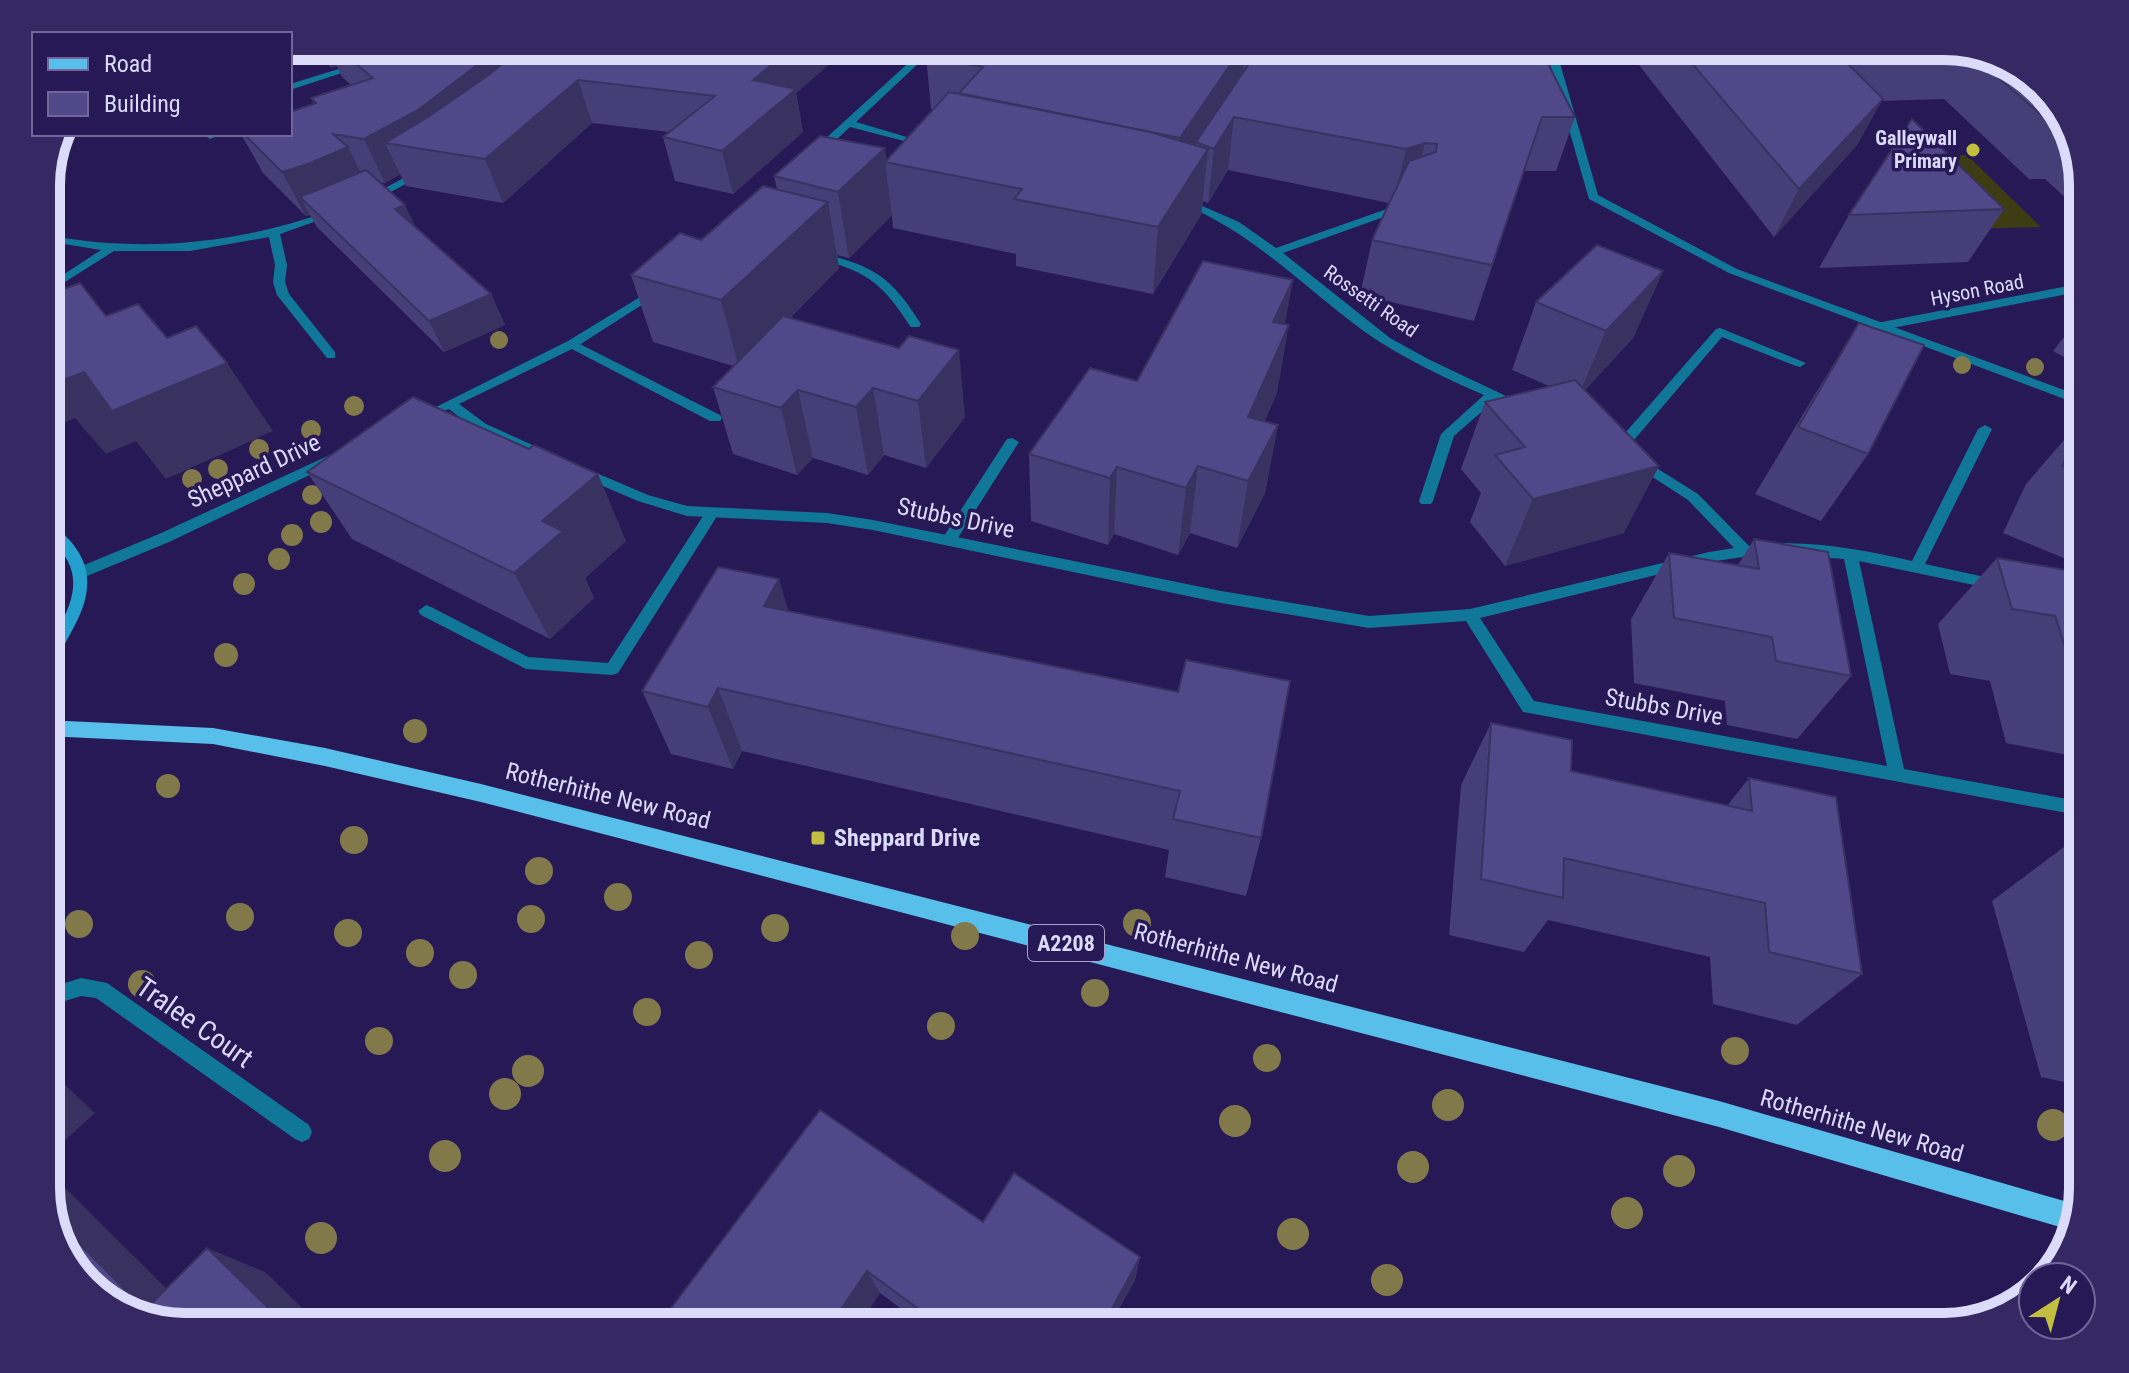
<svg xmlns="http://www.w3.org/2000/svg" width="2129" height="1373" viewBox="0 0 2129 1373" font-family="'Roboto Condensed',sans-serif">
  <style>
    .green { fill: #3d3c13 }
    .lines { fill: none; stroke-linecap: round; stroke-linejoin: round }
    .lane { fill: #107799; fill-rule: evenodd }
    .street { fill: #107799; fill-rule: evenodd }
    .secondary { fill: #24a0cc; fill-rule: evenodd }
    .primary { fill: #57bfe9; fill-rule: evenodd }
    .tree { fill: #817949 }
    .wall { fill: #463e76 }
    .shaded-wall { fill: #393260 }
    .building { fill: #514889; stroke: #393260; stroke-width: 2 }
    .poi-dot { fill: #c1be40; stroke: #271956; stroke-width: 3 }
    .labels { text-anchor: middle; stroke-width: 7; stroke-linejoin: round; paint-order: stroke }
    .far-poi-label { font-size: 20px; font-weight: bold; fill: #dddbfa; stroke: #271956; text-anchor: end }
    .far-street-label { font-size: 20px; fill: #dddbfa; stroke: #271956 }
    .shield { fill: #271956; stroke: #a6a1c9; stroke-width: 2 }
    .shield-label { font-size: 22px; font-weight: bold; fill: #dddbfa }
    .street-label { font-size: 24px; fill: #dddbfa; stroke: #271956 }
    .poi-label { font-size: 24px; font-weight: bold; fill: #dddbfa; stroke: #271956; text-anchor: start }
    .near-street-label { font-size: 28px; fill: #dddbfa; stroke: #271956 }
    .rim { fill: none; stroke: #dddbfa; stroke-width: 10 }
  </style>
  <rect width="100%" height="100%" fill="#271956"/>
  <polygon class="green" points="1967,155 2041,227 1961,229 1893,157"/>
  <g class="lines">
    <g class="lane">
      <polygon points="1545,46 1555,46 1598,195 1737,269 2083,397 2083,406 1729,273 1589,199"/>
      <polygon points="572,340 720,415 722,418 720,421 710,421 568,347 566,344"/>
      <polygon points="1012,438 1019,442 954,544 944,544 942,540 944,536 1007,439"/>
      <polygon points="712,508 719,513 618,673 612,675 526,669 421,615 418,611 426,605 431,607 528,657 608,663 707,510"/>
    </g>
    <g class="street">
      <polygon points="927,46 937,46 856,122 927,143 927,147 850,127 821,154 813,154 813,150"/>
      <polygon points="358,63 366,65 290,90 290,84"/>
      <polygon points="203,134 223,134 210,139"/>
      <polygon points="422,168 426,169 426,173 372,202 363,200"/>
      <path d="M1184,198l55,24 37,26 125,-44h8v4l-126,45 107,85 38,21 99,47 -7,4 -25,-10 -41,36 -21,65 -2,3h-10l-2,-3 22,-67 43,-39c-41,-18 -82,-37 -119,-63 -62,-45 -112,-100 -185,-129l-1,-2z"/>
      <path d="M327,212l9,2 -56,20 7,31 -2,17 4,12 46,58v6h-8l-50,-63 -4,-13 2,-17 -6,-28 -79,14h-76l-68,43v-8l55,-36 -55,-9v-6c97,18 188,9 281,-23z"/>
      <path d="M817,252c56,14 73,23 104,72l-2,3h-8c-31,-47 -44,-55 -98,-70v-4z"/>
      <polygon points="2083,283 2083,291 1877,331 1871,327 1877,323"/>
      <polygon points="658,286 662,288 662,292 576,347 459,404 486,424 555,455 555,461 545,461 476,430 449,409 443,411 436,407 568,341"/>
      <polygon points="1720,328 1806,363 1800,367 1796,366 1722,337 1622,454 1612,454 1612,448 1716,329"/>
      <path d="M1985,425l7,4 -67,135 78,17 2,4 -2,4 -5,1 -139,-29 45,208 179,33v14l-554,-103 -6,-1 -57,-91 -97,7 -148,-25 -348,-73 -46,-7 -140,-7 -49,-15 -61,-26 -2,-3 2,-3h10l61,26 39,11 140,7 46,7 348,71 148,25 101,-7 239,-57 25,-4 -46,-48 -54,-35 -2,-3 7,-5 59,37 51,52c54,-8 110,3 163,15l66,-132zM1770,553l74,6 43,207 -353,-65 -54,-83 229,-56z"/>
      <polygon points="332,454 339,459 337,462 169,542 87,576 77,576 75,572 77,568 159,534"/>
      <polygon points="81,978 107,983 309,1125 312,1132 309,1139 302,1142 295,1139 96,998 81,996 46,1007 46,989"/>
    </g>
    <path class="secondary" d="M46,523c12,5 22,14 29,24 22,30 11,60 -6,89 -6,11 -12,25 -23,30 0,-5 -1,-14 0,-19 3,-7 10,-15 14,-22 20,-36 19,-62 -14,-89z"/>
    <polygon class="primary" points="46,720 213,728 325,748 481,784 1719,1101 2078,1205 2070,1230 1719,1127 481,802 325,766 213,744 46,736"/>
  </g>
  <g class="tree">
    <circle cx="499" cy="340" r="9"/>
    <circle cx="1962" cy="365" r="9"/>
    <circle cx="2035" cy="367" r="9"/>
    <circle cx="354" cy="406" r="10"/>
    <circle cx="311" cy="430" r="10"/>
    <circle cx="259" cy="449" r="10"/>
    <circle cx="218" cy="469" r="10"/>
    <circle cx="192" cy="479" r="10"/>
    <circle cx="312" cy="495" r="10"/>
    <circle cx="321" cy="522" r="11"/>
    <circle cx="292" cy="535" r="11"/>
    <circle cx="279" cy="559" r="11"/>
    <circle cx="244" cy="584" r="11"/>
    <circle cx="226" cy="655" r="12"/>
    <circle cx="415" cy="731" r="12"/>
    <circle cx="168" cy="786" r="12"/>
    <circle cx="354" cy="840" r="14"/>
    <circle cx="539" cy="871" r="14"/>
    <circle cx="618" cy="897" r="14"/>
    <circle cx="240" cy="917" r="14"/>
    <circle cx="531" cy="919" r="14"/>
    <circle cx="1137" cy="923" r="14"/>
    <circle cx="79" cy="924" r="14"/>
    <circle cx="775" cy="928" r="14"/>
    <circle cx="348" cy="933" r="14"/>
    <circle cx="965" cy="936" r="14"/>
    <circle cx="420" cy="953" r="14"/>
    <circle cx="699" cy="955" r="14"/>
    <circle cx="463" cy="975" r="14"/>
    <circle cx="142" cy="984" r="14"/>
    <circle cx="1095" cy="993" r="14"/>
    <circle cx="647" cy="1012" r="14"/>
    <circle cx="941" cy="1026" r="14"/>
    <circle cx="379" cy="1041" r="14"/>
    <circle cx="1735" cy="1051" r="14"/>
    <circle cx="1267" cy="1058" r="14"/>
    <circle cx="528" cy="1071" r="16"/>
    <circle cx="505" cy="1094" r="16"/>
    <circle cx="1448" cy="1105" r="16"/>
    <circle cx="1235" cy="1121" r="16"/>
    <circle cx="2053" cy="1125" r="16"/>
    <circle cx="445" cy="1156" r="16"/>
    <circle cx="1413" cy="1167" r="16"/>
    <circle cx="1679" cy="1171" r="16"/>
    <circle cx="1627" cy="1213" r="16"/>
    <circle cx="1293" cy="1234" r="16"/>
    <circle cx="321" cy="1238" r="16"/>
    <circle cx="1387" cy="1280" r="16"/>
  </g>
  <g class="wall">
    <polygon points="306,46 850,46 796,93 803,132 733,194 675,181 663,137 669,132 592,123 503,203 406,186 400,174 385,183 379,182 416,227 491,294 505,325 444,352 317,227 310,215 306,216 263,173 241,134 290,134 314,104 311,98 351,85 342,77 337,66 332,68"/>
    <polygon points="937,46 1539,46 1575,117 1556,171 1524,171 1474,321 1360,295 1372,240 1389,203 1228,170 1208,203 1203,201 1201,215 1153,294 1016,266 1016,254 893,228 892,215 849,258 837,255 839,268 790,318 965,417 926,468 884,455 868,475 813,458 797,475 733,454 713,387 733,366 653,342 631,275 701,240 777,189 774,176 887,160 934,109 931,109 926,56"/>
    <polygon points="1624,46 1944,46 2021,69 2065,116 2083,185 2083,199 2068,200 2045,179 2029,179 1944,99 1881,101 1857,145 1774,237"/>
    <polygon points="2004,209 1968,262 1819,268 1849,215"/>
    <polygon points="1663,271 1633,338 1585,390 1624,533 1505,566 1470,522 1481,493 1461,469 1485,402 1549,386 1512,370 1536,302"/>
    <polygon points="2083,313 2083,367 2053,351"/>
    <polygon points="1859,323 1868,454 1821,521 1755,494 1817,391"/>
    <polygon points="1285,324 1277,393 1264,422 1278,425 1265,493 1237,548 1190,533 1178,555 1114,534 1108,545 1031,521 1029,454 1137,381"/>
    <polygon points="2083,418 2083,566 2003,533 2026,484"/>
    <polygon points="307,472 626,541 585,578 594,598 550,639 352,539"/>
    <polygon points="1754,539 1851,676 1797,739 1727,725 1725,701 1634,683 1631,619 1669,553 1738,565"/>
    <polygon points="1997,558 2083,573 2083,758 2006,743 1990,681 1950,674 1938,624"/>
    <polygon points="788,612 1178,692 1261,838 1246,896 1165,877 1169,850 742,751 733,769 671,754 642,691"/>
    <polygon points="1491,723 1571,771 1727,806 1749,778 1862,974 1797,1025 1713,1004 1710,957 1548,920 1524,952 1449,935 1461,785"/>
    <polygon points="2068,844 2083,846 2083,1086 2041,1077 1992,901"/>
    <polygon points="983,1222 1140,1257 1135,1280 1109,1327 926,1327 880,1293 657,1327"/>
  </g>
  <g class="shaded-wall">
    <polygon points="321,46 327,46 337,66 332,68"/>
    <polygon points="502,46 533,46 541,69 385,143 400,174 385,183 364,139"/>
    <polygon points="794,46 850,46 796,93 803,132 733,194 722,151 753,80"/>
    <polygon points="1243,46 1246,46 1241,92 1196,142 1194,164 1176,193 1180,138"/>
    <polygon points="578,80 592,123 503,203 485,159"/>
    <polygon points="1883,99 1857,145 1774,237 1799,189"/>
    <polygon points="1234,117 1228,170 1208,203 1214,149"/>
    <polygon points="1542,117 1474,321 1492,265"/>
    <polygon points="1425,143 1412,197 1393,204 1406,149"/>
    <polygon points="348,147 370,191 300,197 310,215 306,216 282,172"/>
    <polygon points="885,148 887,162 885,162 892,215 849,258 838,192"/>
    <polygon points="1208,149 1201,215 1153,294 1158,227"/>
    <polygon points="828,202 839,268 739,368 721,300"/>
    <polygon points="405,205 420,235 395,209"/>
    <polygon points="1663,271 1633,338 1577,399 1606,331"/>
    <polygon points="1293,280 1282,340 1289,325 1277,393 1240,478 1248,417 1273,322"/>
    <polygon points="491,294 505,325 444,352 429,321"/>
    <polygon points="959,350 965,417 926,468 918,401"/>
    <polygon points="227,363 273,431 166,479 136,441 106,454 75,418 50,429 46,425 46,377 84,372"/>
    <polygon points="873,388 884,455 868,475 856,407"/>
    <polygon points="798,390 813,458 797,475 781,408"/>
    <polygon points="1278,425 1265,493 1237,548 1248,481"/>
    <polygon points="1198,466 1190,533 1178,555 1186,488"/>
    <polygon points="1659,466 1624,533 1505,566 1533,499"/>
    <polygon points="1117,467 1114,534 1108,545 1110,478"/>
    <polygon points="598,474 626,541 585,578 594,598 550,639 514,573 542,521"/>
    <polygon points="779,579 798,644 764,606"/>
    <polygon points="718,688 742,751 733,769 708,707"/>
    <polygon points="46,1067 95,1113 46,1157"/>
    <polygon points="46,1169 205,1327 145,1310 52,1216 46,1196"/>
    <polygon points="207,1248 265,1272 322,1327 288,1327"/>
    <polygon points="1140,1257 1135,1280 1109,1327 1102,1327"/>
    <polygon points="867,1271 880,1293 858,1327 829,1327"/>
  </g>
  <g class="building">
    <polygon points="335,46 502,46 418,110 364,139 333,134 348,147 308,164 282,172 244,134 290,134 290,112 316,103 311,98 373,78"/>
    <polygon points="524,46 794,46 753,80 796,89 722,151 663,137 715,96 578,80 485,159 385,143 428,117 490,74"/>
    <polygon points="937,46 1243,46 1180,138 959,93 983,67 926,56"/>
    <polygon points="1261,46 1285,46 1311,51 1317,48 1316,46 1539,46 1575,117 1542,117 1492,265 1372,240 1409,161 1436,152 1437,144 1425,143 1406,149 1234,117 1214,149 1196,142"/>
    <polygon points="1677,46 1944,46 1970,54 1841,57 1883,99 1799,189"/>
    <polygon points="1971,54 2021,69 2065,116 2069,132 2061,132"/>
    <polygon points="949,92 1150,132 1208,149 1158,227 1014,199 1022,189 885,162"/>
    <polygon points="1912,119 2004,209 1849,215"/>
    <polygon points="820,136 885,148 838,192 774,176"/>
    <polygon points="366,170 405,205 395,209 491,294 429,321 300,197"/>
    <polygon points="763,186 828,202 721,300 631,275 680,233 701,240"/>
    <polygon points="1597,245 1663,271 1606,331 1536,302"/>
    <polygon points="1203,261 1293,280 1273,322 1289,325 1248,417 1278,425 1248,481 1198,466 1186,488 1117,467 1110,478 1029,454 1090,368 1137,381"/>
    <polygon points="80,283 106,316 138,304 167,338 196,326 227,363 112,411 84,372 49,386 46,382 46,293 48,295"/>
    <polygon points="783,316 899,348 909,336 959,350 918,401 873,388 856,407 798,390 781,408 713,387"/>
    <polygon points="1859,323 1924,345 1868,454 1798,427"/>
    <polygon points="1575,380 1659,466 1533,499 1495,455 1525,447 1485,402"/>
    <polygon points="413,397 529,449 534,445 598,474 542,521 563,531 514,573 307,472"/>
    <polygon points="2083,420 2083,473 2062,466"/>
    <polygon points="1754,539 1828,552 1851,676 1776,661 1772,637 1674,618 1669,553 1759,569"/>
    <polygon points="1997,558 2083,573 2083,681 2076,680 2055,616 2012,609"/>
    <polygon points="718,567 779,579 764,606 1178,692 1186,660 1290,681 1261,838 1173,819 1180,791 718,688 708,707 642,691"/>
    <polygon points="1491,723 1572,740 1571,771 1752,811 1749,778 1836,797 1862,974 1769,952 1765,903 1564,858 1563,898 1481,879"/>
    <polygon points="2068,844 2083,846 2083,888"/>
    <polygon points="820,1110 983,1222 1014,1173 1140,1257 1102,1327 943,1327 867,1271 829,1327 657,1327"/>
    <polygon points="52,1216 145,1310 207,1248 288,1327 185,1327 108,1304 65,1258"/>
  </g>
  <g class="poi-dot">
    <circle cx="1973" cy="150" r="8"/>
    <rect x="810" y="830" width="16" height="16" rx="4"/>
  </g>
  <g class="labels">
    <g class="far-poi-label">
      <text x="1957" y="145">Galleywall<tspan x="1957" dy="23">Primary</tspan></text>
    </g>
    <g class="far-street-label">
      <text transform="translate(1977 290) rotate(-11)" y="7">Hyson Road</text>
      <text transform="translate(1371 301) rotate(35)" y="7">Rossetti Road</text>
    </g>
    <rect class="shield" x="1028" y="925" width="76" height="36" rx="6"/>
    <g class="shield-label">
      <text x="1066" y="951">A2208</text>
    </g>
    <g class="street-label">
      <text transform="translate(254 471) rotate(-25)" y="8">Sheppard Drive</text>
      <text transform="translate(956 518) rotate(12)" y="8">Stubbs Drive</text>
      <text transform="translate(1664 707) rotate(10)" y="8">Stubbs Drive</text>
      <text transform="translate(608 796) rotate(14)" y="8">Rotherhithe New Road</text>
      <text transform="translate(1236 958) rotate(15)" y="8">Rotherhithe New Road</text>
      <text transform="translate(1862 1126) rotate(16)" y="8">Rotherhithe New Road</text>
    </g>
    <g class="poi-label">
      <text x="834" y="846">Sheppard Drive</text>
    </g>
    <g class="near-street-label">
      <text transform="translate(195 1022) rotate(35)" y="10">Tralee Court</text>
    </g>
  </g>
  <path d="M0 0H2129V1373H0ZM185 60H1944A125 125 0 0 1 2069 185V1188A125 125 0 0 1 1944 1313H185A125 125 0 0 1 60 1188V185A125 125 0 0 1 185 60Z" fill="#362963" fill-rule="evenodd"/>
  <path class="rim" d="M185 60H1944A125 125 0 0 1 2069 185V1188A125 125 0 0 1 1944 1313H185A125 125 0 0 1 60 1188V185A125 125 0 0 1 185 60Z"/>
  <rect x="32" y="32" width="260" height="104" fill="#271956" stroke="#706798" stroke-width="2"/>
  <rect x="48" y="58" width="40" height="12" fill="#57bfe9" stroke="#706798" stroke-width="2"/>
  <text x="104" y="72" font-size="24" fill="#dddbfa">Road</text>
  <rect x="48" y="92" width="40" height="24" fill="#514889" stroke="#706798" stroke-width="2"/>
  <text x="104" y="112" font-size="24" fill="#dddbfa">Building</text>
  <g transform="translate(2057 1301) rotate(36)"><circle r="38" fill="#271956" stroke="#706798" stroke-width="2"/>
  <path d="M0-6L14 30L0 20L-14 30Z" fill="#c1be40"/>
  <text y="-12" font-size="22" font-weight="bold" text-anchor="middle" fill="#dddbfa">N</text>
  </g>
</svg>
